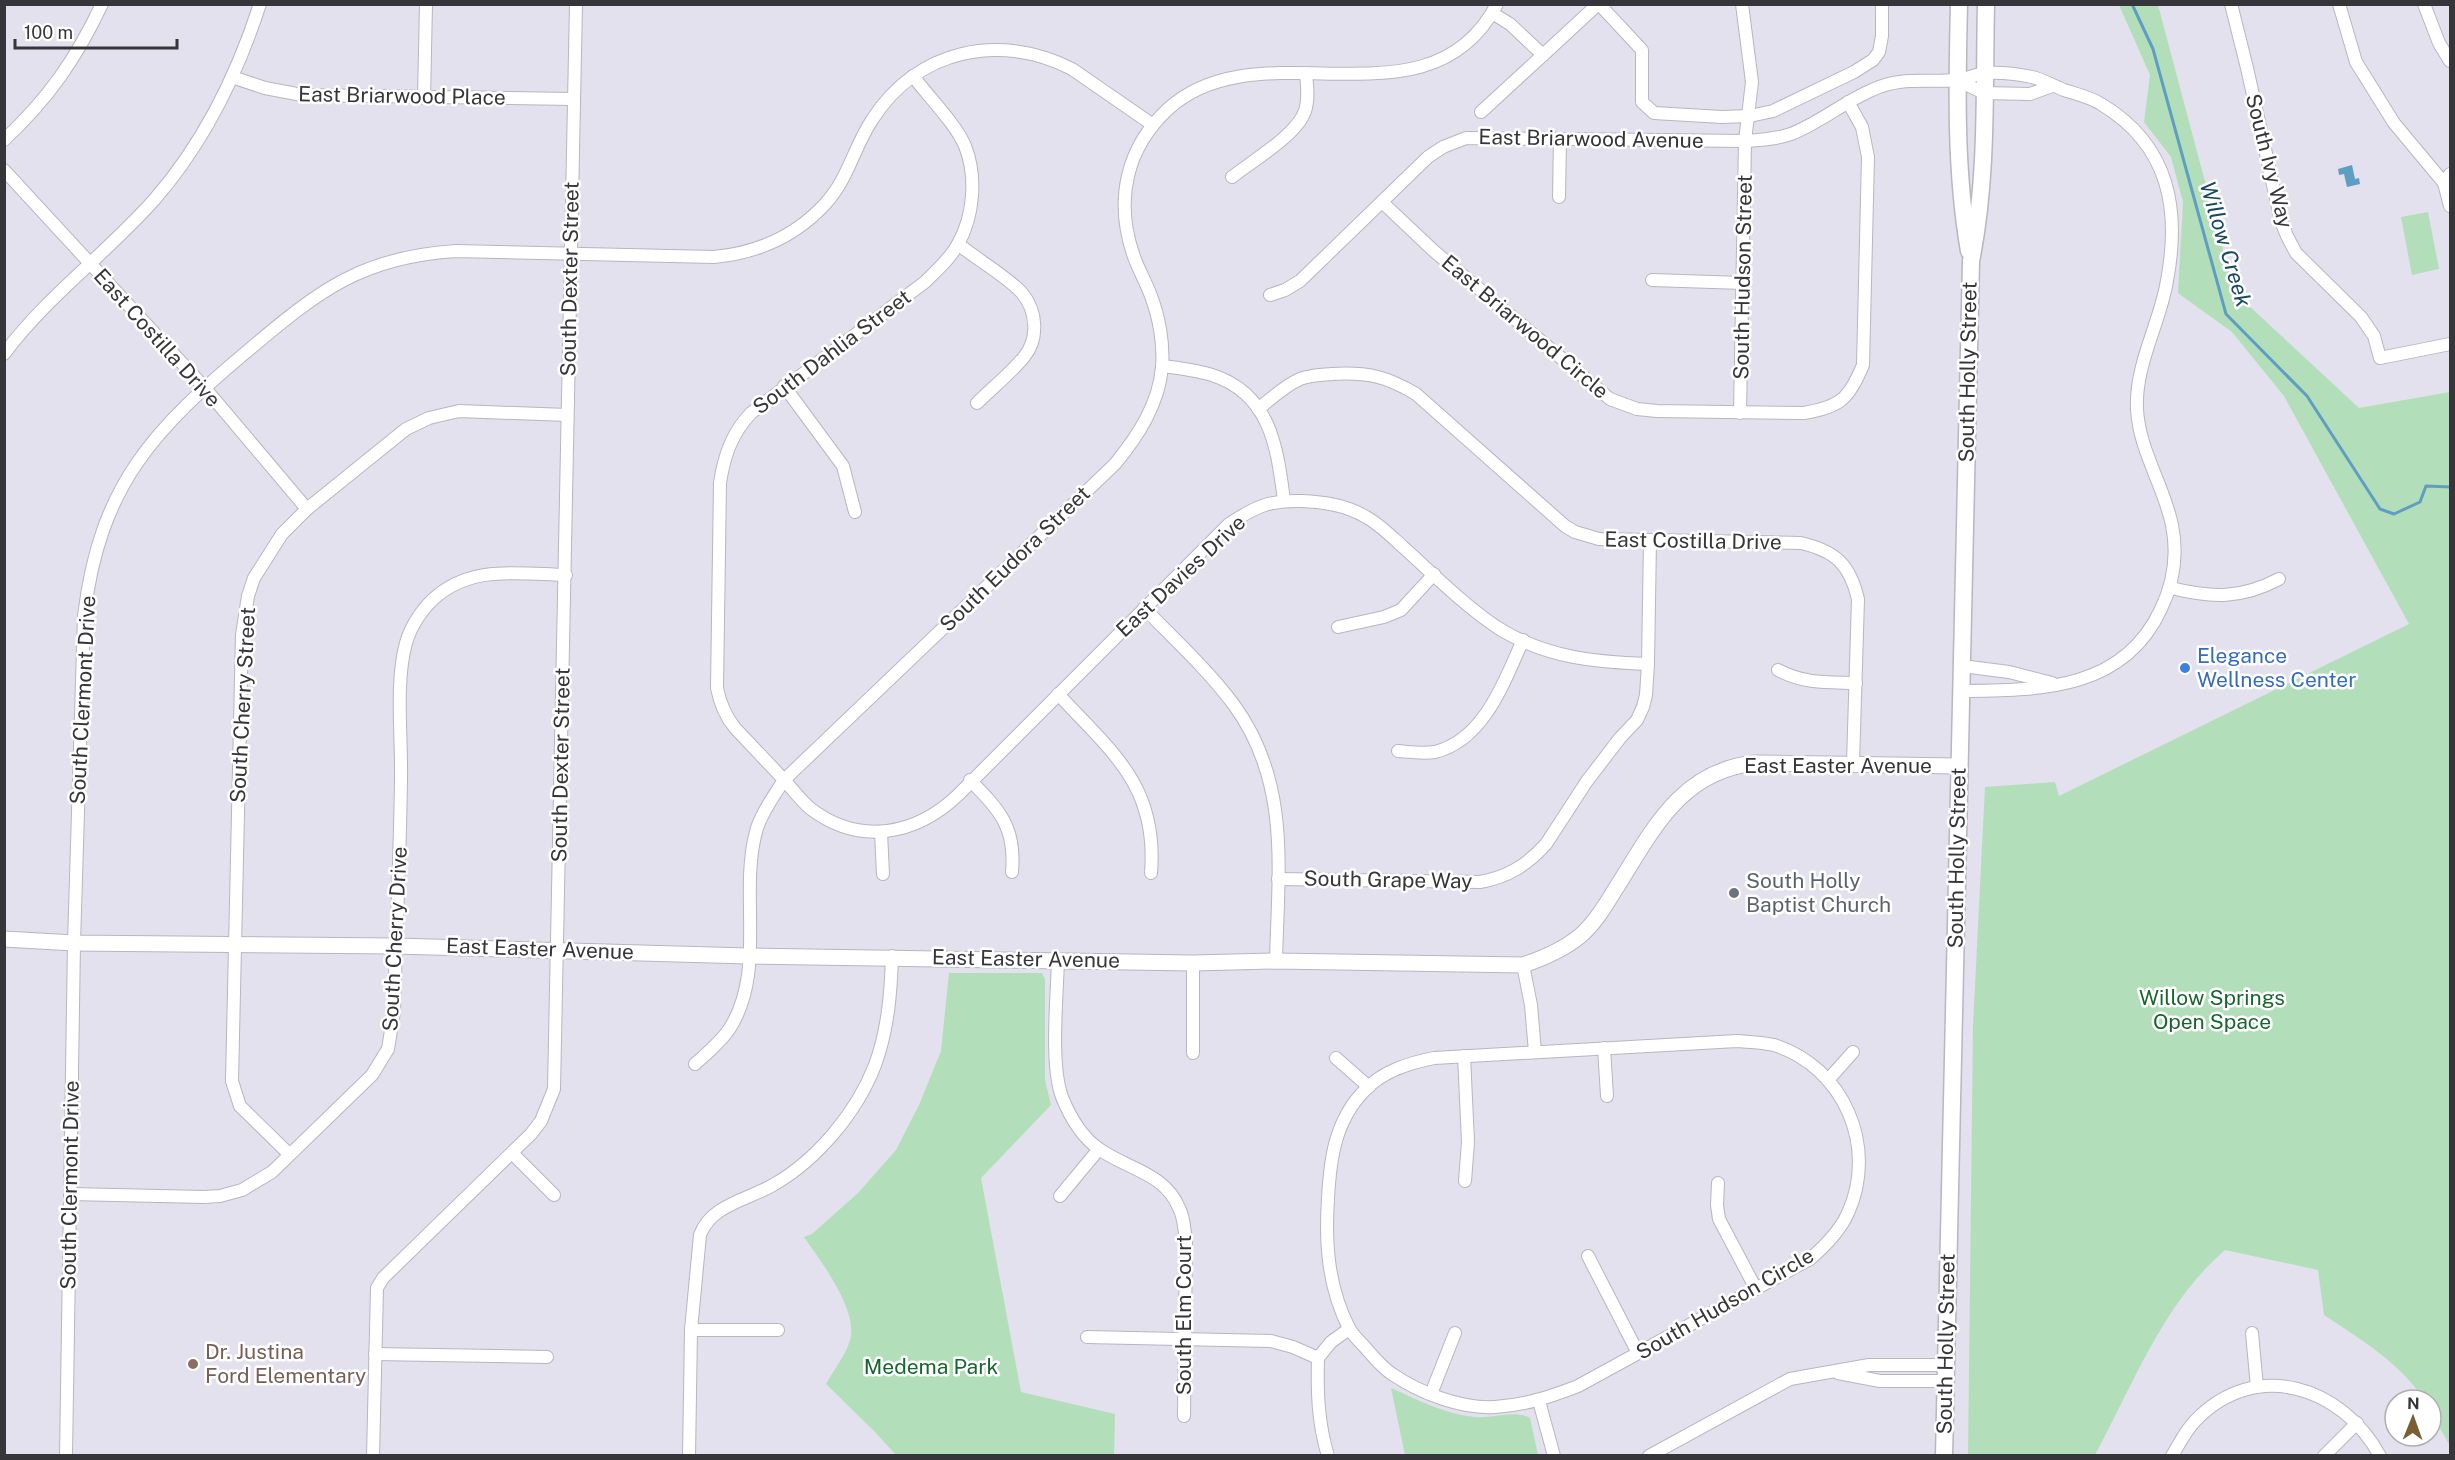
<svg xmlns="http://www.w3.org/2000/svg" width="2455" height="1460" viewBox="0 0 2455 1460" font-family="'Public Sans',sans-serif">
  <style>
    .green { fill: #b3deba }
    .water { fill: #5f9ec3 }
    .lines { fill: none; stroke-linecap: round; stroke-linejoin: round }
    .stream { stroke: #5f9ec3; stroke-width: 3 }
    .minor-casing { stroke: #b7b6c1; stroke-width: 14 }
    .tertiary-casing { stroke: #b7b6c1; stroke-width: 17 }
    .secondary-casing { stroke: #b7b6c1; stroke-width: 19 }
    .minor { stroke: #fff; stroke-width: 12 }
    .tertiary { stroke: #fff; stroke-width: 15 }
    .secondary { stroke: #fff; stroke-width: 16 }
    .shop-dot { fill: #3f7fe0; stroke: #fff; stroke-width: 2 }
    .worship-dot { fill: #6b7280; stroke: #fff; stroke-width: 2 }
    .education-dot { fill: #8d6e63; stroke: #fff; stroke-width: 2 }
    .labels { text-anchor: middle; stroke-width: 5; stroke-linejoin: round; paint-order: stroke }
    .street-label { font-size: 21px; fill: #35353a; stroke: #fff }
    .shop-label { font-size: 21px; fill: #366cbe; stroke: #fff; text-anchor: start }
    .worship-label { font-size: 21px; fill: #5b616d; stroke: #fff; text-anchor: start }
    .park-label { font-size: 21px; fill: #16672f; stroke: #fff }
    .education-label { font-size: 21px; fill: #785e54; stroke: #fff; text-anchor: start }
    .water-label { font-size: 22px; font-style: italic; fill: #184964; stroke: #fff }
  </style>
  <rect width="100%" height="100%" fill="#e2e1ed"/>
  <g class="green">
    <path d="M2119,5h39l71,267 18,32 112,104 91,-16v1054l-19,-34v-12h-7c-23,-37 -64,-61 -100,-85l-6,-45 -93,-20c-62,53 -92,135 -130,205h-127l5,-429 12,-239 70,-5 4,14 350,-172 -125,-228 -52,-64 -54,-39 5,-91 -12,-45 -27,-35 6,-47z"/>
    <polygon points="2428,212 2439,269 2412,275 2401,217"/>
    <path d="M949,973h93l3,6v101l6,25 -70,73 40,214 94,22 -1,41h-218l-21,-23 -49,-48c7,-13 20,-29 24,-44 9,-29 -30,-80 -46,-103l8,-3 46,-41 38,-43 23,-45 22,-54z"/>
    <path d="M1391,1388c27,12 54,26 84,29 18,2 38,-8 55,1l8,37h-133z"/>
  </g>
  <polygon class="water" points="2352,165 2355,179 2359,178 2360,184 2347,187 2344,174 2339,175 2338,169"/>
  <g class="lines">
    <polyline class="stream" points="2132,4 2153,49 2226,314 2307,396 2380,509 2394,514 2420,502 2426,486 2450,487"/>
    <g class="minor-casing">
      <g id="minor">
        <polyline points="1599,4 1642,50 1642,102 1654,113 1722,117 1750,116 1773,111 1854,72 1873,60 1879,52 1882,36 1882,4"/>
        <polyline points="2231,4 2247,68 2281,221 2287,236 2296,253 2361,317 2374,336 2380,358 2450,344"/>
        <polyline points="2339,4 2356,62 2394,123 2444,183 2450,186"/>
        <polyline points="2424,4 2439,43 2450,61"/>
        <polyline points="1492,13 1510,24 1543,55 1598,4"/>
        <path d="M913,76c14,19 43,48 52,70 12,30 9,70 -7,98 -8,15 -21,26 -33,38l-174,131c-19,20 -27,43 -31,70l-3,205c3,15 8,28 18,40 17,18 34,36 51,54 8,9 16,20 25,27 49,37 105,26 147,-14l271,-271c26,-17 40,-24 72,-23 23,1 45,4 65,16 13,7 25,19 36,29 29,26 68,65 101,85 47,27 92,31 145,33"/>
        <polyline points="232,77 265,88 302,95 574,99"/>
        <polyline points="1957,80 1984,93 2030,94 2052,86"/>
        <polyline points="424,98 426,4"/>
        <polyline points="1481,112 1543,55"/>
        <path d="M4,140c44,-41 72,-81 98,-136"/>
        <polyline points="4,170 204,387 307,509"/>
        <polyline points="2450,174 2444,183 2450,206"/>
        <path d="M1232,177c20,-16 65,-42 73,-66 4,-12 2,-26 1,-38"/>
        <polyline points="1559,197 1560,139"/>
        <path d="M1382,202l53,50 175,147 27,10 20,2 147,2c36,-6 45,-14 59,-48l5,-208 -6,-30 -14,-25"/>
        <path d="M958,244c17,14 51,34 64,49 15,18 17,46 2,64 -14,17 -32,31 -47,46"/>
        <polyline points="1652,280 1743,283"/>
        <path d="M1270,295l15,-5 15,-9 128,-124 15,-10 23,-9 279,3c16,-1 31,-2 46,-7 28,-11 53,-32 81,-44 30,-14 54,-7 85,-10 10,-1 19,-6 29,-7 14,-1 31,1 46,4 10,2 21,9 32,13 12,4 26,7 37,14 70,42 80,108 65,182 -8,41 -31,80 -29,123 2,41 27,77 35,116 6,30 2,57 -11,84 -38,82 -121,81 -200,82"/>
        <path d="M4,354c43,-58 102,-100 150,-154 49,-56 83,-125 106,-196"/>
        <path d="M1162,366c17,2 34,4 50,9 59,19 65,73 72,125"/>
        <polyline points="784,386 843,466 855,512"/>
        <path d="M1258,409c13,-10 26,-23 42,-30 10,-4 21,-4 32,-5 35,-2 54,2 84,20l149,132 10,6 24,7 202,4c35,8 49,22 57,56l-5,164"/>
        <polyline points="1740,413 1745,141 1752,82 1742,4"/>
        <path d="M2171,588c41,10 70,11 108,-9"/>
        <path d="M1144,608c30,31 64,62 90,97 57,78 44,166 42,256"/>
        <polyline points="1338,627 1384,617 1401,610 1434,574"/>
        <polyline points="1962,666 2009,672 2052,683"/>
        <path d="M1778,670c26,14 49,12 78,13"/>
        <path d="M1058,694c54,58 100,92 93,179"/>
        <path d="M1398,751c12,1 25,3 37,1 49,-12 69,-70 88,-112"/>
        <path d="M970,780c30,31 46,47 42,92"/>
        <polyline points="881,832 883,874"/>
        <path d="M1278,879l202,3c28,-5 47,-17 66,-38l41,-63 33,-43 17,-18 6,-13 3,-12 2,-31 2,-124"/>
        <path d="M1058,960c-1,37 -8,105 4,137 8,20 20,40 37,52 28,20 66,24 80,59 5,9 5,21 7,31l-2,177"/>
        <polyline points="1523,965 1531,1005 1535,1052"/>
        <path d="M1737,1041c12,1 25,1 37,4 70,22 104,102 74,168 -8,18 -23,33 -38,46l-232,127c-28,11 -53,19 -83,21 -34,2 -75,-14 -103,-33 -11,-7 -20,-19 -29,-29 -5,-5 -11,-11 -14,-17 -21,-41 -24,-85 -21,-129 2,-40 7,-79 37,-109 18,-19 44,-27 69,-32z"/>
        <polyline points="1604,1048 1607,1096"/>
        <polyline points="1193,1053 1193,963"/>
        <polyline points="1464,1056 1468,1142 1465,1181"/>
        <polyline points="1336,1058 1369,1087"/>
        <path d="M695,1064c12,-11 26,-22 35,-36 37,-59 8,-136 27,-200 6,-18 17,-32 27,-48l331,-316c23,-28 44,-60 47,-97 2,-23 -3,-50 -11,-71 -5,-14 -13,-27 -18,-42 -18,-54 -7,-106 35,-145 93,-85 261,26 329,-105"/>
        <polyline points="1828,1080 1853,1052"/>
        <polyline points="512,1153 554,1195"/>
        <polyline points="289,1154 240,1106 232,1081 242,635 248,596 254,578 282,534 307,509 406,429 429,418 459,411 567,415"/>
        <polyline points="1718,1183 1717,1205 1719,1219 1756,1289"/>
        <path d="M70,1194l134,3 16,-1 22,-6 30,-18 100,-97 16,-26 6,-37c2,-77 6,-155 7,-232 1,-42 -6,-98 5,-137 5,-18 18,-37 32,-48 37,-30 84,-21 128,-20"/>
        <polyline points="1060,1196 1099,1149"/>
        <polyline points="1588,1256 1638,1353"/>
        <polyline points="691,1330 778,1330"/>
        <polyline points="2252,1333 2257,1387"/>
        <polyline points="1087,1337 1271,1341 1293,1347 1318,1358"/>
        <polyline points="375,1354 547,1357"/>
        <polyline points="1838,1373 1880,1381 1945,1381"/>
        <polyline points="1431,1394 1455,1333"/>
        <polyline points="1539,1401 1554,1456"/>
        <path d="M66,1456l8,-513 10,-327c16,-132 70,-187 167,-268 69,-58 111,-91 205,-97l258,6c43,-4 82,-21 112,-54 22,-24 28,-56 46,-83 45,-71 128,-88 200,-51l81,56"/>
        <polyline points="373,1456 377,1288 383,1278 531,1134 541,1121 554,1089 576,4"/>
        <path d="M689,1456l2,-126 9,-95c11,-30 47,-35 73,-50 44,-25 84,-73 102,-120 13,-35 16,-73 17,-109"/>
        <path d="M1328,1456c-10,-33 -11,-64 -10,-98l13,-16 18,-13"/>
        <polyline points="1649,1456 1790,1379 1869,1365 1946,1365"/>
        <path d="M2172,1456c7,-12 14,-26 23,-35 60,-63 147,-35 185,35"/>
        <polyline points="2324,1456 2357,1423"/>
      </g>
    </g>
    <g class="tertiary-casing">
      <path id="tertiary" d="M4,939l70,4 322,3 352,10 445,7 83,-2 247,4c21,-7 40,-15 57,-29 14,-12 24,-28 33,-43 38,-59 65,-122 142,-130l204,3"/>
    </g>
    <g class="secondary-casing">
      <g id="secondary">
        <path d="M1959,4c-2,83 -4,166 10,247"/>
        <path d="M1944,1456l27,-1195c17,-84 13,-171 15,-257"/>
      </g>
    </g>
    <use href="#minor" class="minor"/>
    <use href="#tertiary" class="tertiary"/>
    <use href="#secondary" class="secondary"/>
  </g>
  <circle class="shop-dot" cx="2185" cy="668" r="6"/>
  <circle class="worship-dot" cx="1734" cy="893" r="6"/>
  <circle class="education-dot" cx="193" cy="1364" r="6"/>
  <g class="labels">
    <g class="street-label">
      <text transform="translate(402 96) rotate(1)" y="7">East Briarwood Place</text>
      <text transform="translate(1591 139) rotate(1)" y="7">East Briarwood Avenue</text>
      <text transform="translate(2269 161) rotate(76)" y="7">South Ivy Way</text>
      <text transform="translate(1743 277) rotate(-89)" y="7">South Hudson Street</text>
      <text transform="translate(570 279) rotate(-89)" y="7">South Dexter Street</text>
      <text transform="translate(1525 327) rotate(40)" y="7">East Briarwood Circle</text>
      <text transform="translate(157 338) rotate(48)" y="7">East Costilla Drive</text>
      <text transform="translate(832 352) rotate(-37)" y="7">South Dahlia Street</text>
      <text transform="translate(1968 372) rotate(-89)" y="7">South Holly Street</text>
      <text transform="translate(1693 541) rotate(1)" y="7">East Costilla Drive</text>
      <text transform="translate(1015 559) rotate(-44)" y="7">South Eudora Street</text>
      <text transform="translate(1181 576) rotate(-43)" y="7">East Davies Drive</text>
      <text transform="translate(83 700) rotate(-87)" y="7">South Clermont Drive</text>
      <text transform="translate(243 705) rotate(-87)" y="7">South Cherry Street</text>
      <text transform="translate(561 765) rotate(-89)" y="7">South Dexter Street</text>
      <text x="1838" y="773">East Easter Avenue</text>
      <text transform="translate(1957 858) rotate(-89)" y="7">South Holly Street</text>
      <text transform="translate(1388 880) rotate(1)" y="7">South Grape Way</text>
      <text transform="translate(395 939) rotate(-87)" y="7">South Cherry Drive</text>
      <text transform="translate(540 949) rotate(2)" y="7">East Easter Avenue</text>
      <text transform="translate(1026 959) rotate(1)" y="7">East Easter Avenue</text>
      <text transform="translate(70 1185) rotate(-89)" y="7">South Clermont Drive</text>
      <text transform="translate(1725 1304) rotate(-30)" y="7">South Hudson Circle</text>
      <text transform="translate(1184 1315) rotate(-90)" y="7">South Elm Court</text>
      <text transform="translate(1946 1344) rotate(-89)" y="7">South Holly Street</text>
    </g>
    <g class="shop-label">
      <text x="2197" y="663">Elegance<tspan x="2197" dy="24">Wellness Center</tspan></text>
    </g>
    <g class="worship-label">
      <text x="1746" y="888">South Holly<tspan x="1746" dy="24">Baptist Church</tspan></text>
    </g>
    <g class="park-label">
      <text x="2212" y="1005">Willow Springs<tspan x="2212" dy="24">Open Space</tspan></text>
      <text x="931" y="1374">Medema Park</text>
    </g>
    <g class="education-label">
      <text x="205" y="1359">Dr. Justina<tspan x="205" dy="24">Ford Elementary</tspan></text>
    </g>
    <g class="water-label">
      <text transform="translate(2226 244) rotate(73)" y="8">Willow Creek</text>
    </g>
  </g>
  <rect width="2455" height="1460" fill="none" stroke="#35353a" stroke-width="12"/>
  <g transform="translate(2413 1418) rotate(1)"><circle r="28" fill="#ffffff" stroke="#aeaeb0" stroke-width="1.5"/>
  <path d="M0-4.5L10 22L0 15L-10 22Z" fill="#795f31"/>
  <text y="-9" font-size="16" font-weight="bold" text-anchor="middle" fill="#35353a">N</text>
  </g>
  <path d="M15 39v9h162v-9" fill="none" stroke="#35353a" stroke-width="3"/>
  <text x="24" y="39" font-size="18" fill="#35353a" stroke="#ffffff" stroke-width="4.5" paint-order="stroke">100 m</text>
</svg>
